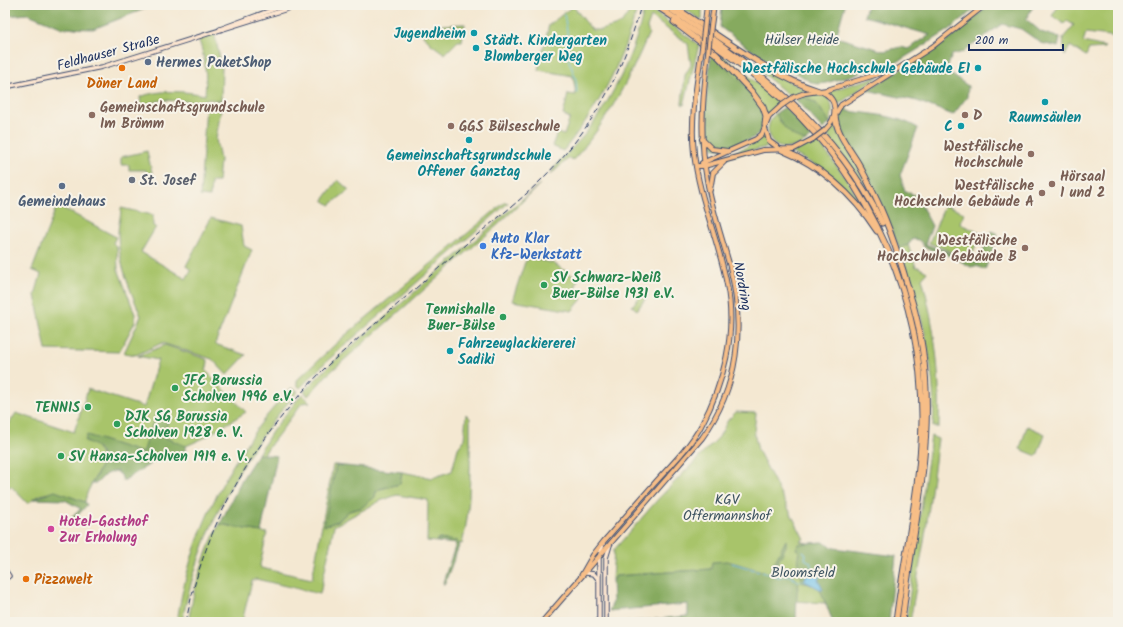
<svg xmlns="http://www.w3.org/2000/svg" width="1123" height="627" viewBox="0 0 1123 627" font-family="Kalam,sans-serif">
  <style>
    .green { fill: #a8c46b; stroke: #627a64 }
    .forest { fill: #86aa5f; stroke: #506c5e }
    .water { fill: #70c1eb; stroke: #4678a4 }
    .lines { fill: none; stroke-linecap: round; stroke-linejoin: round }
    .stream { stroke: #70c1eb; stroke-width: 1 }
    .secondary-casing { stroke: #3c4b6f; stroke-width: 5.5 }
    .primary-casing { stroke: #3c4b6f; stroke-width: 6 }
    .highway-casing { stroke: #3c4b6f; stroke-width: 7 }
    .secondary { stroke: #fce5cf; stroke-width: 3.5 }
    .primary { stroke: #f7be87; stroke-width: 4 }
    .highway { stroke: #f7be87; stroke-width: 5 }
    .rail { stroke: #1b2f5e; stroke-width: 1; stroke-dasharray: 6 3; stroke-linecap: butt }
    .primary-bridge-casing { stroke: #3c4b6f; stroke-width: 6; stroke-linecap: butt }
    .primary-bridge { stroke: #f7be87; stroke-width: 4 }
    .culture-dot { fill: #0f9aa8; stroke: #f7f3e8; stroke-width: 1.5 }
    .service-dot { fill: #5c6f8a; stroke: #f7f3e8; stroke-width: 1.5 }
    .food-dot { fill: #e8710a; stroke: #f7f3e8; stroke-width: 1.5 }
    .education-dot { fill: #8d6e63; stroke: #f7f3e8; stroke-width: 1.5 }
    .worship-dot { fill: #6b7280; stroke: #f7f3e8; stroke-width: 1.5 }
    .shop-dot { fill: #3f7fe0; stroke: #f7f3e8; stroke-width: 1.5 }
    .leisure-dot { fill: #2e9e5b; stroke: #f7f3e8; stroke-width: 1.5 }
    .hotel-dot { fill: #d1479c; stroke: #f7f3e8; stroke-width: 1.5 }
    .labels { text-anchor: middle; stroke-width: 4; stroke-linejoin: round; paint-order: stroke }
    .culture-label { font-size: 14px; font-weight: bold; fill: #0d838f; stroke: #f7f3e8; text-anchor: end }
    .park-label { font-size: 14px; fill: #3e5461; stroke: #f7f3e8 }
    .street-label { font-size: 14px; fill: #1b2f5e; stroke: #f7f3e8 }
    .service-label { font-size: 14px; font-weight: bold; fill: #4e5e75; stroke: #f7f3e8; text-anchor: start }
    .food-label { font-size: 14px; font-weight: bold; fill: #c56008; stroke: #f7f3e8 }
    .education-label { font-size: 14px; font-weight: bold; fill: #785e54; stroke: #f7f3e8; text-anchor: start }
    .worship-label { font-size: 14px; font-weight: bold; fill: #5b616d; stroke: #f7f3e8; text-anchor: start }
    .shop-label { font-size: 14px; font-weight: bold; fill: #366cbe; stroke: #f7f3e8; text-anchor: start }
    .leisure-label { font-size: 14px; font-weight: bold; fill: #27864d; stroke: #f7f3e8; text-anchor: start }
    .hotel-label { font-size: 14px; font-weight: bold; fill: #b23c85; stroke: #f7f3e8; text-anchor: start }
  </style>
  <rect width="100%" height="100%" fill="#f7f3e8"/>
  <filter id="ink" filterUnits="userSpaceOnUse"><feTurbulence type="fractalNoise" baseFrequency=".025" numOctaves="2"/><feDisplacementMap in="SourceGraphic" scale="8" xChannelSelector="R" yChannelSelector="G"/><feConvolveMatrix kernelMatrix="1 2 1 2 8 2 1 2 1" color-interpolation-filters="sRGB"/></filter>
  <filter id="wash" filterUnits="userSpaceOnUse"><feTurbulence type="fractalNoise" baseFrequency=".012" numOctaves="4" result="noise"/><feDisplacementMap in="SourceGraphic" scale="16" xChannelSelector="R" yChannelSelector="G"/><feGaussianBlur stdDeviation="0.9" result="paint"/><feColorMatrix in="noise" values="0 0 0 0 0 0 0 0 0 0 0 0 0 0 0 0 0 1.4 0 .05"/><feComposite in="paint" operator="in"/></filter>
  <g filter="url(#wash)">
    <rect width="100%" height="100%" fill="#f4e8d2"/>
    <g class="green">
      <path d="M628,5h10c-17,60 -36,98 -75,146l-11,-5 5,-13 7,2 6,-17 -7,-3 5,-21 8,1 -3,-19 -35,-6 11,-45 24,-19 19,24h9l20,-6 11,-16z"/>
      <path d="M645,5l54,40 -15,60 -2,-1 3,-29 6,-10 -3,-21 -37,-27 -4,11 2,5c-20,46 -42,90 -76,127l-4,-2 -19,17c7,-14 28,-31 38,-45 27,-35 48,-81 57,-125z"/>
      <polygon points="677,5 702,5 702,20"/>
      <polygon points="1059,5 1118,5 1118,37 1086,33 1083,42 1105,47 1104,48 1089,49 1086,56 1070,46 1065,56 1063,38 1074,25 1067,21 1064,24 1052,16"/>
      <polygon points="465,24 462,41 458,41 445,54 431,44 421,33 423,30 441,25"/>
      <path d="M214,32l8,36 -1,33 -16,-2 -3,3 -39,-2 -22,5 -1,-8c19,-8 45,-6 65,-2 2,-20 0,-39 -7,-57z"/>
      <polygon points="711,47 761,86 780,103 768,116 711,49"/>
      <polygon points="737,52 799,87 807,90 791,97"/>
      <polygon points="879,76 837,105 832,97 827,92"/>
      <path d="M814,93c20,2 20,14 16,30l-13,-19 -14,-8z"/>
      <polygon points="206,106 221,109 216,139 220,160 218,182 211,182 210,197 200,196"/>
      <path d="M776,113c7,14 16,21 30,28 -5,3 -11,6 -17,7 -22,2 -27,-22 -13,-35z"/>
      <polygon points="834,124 856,163 879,209 861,180 826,133"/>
      <polygon points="764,133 767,142 772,147 762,148 707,163 746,147"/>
      <path d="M817,140l31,41 18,31c-20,-27 -46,-46 -76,-60z"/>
      <polygon points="147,151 152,173 147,174 146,170 129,170 129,165 121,165 121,157"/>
      <polygon points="338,180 349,190 330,205 323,200"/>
      <polygon points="540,184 500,223 326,376 308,396 304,391 330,365"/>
      <polygon points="505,202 508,203 327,361 300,388 297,385 297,380 342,338"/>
      <polygon points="57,205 116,237 113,243 117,247 118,269 135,314 135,322 119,352 46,350 35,295 41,274 32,270"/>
      <polygon points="945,205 964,213 960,224 981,233 970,259 929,243"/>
      <path d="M121,208l32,7v11l3,1 -15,25 45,27 5,-9 -5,-4 25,-48 30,8 3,20 8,4 -37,94 31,11 -19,20 -15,-16 -50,-16 -26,12 -12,-2 17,-37c-11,-26 -23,-54 -23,-83 0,-8 3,-16 3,-25z"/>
      <path d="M908,245l8,22h2l9,5 -5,6c13,49 19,98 17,149h-6c4,-61 -13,-122 -34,-179z"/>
      <polygon points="530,258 553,263 578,279 574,293 582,299 572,311 512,301 525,262"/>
      <polygon points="644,292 648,295 637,310 632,306"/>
      <path d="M165,345l41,14 2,3 -2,9 40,41 -42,26 -18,8 -24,-9 -19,16 -48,-8c14,19 3,24 -5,42 -3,5 -4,10 -5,15 -21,-7 -39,-17 -57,2l-17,-18 -6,3v-59l11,-17 58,19 14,-43 56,18 14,-47 -20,-4z"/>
      <path d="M291,388l7,3c-59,66 -99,144 -116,231h-5c10,-71 39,-137 81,-195 10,-14 22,-26 33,-39z"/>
      <polygon points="302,394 310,402 302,403 263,455 258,454 273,430"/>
      <polygon points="736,412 756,413 754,433 758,450 804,539 800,541 814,545 825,603 795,601 741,565 727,561 711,569 616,576 615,580 612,579 614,550 659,498 719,437 728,420"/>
      <path d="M466,414l4,4c0,37 2,91 -8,126l-22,-5h-3v3l-10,-1 1,-41 -31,-5 -17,6 -46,25 -14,68 -64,-15 -4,2 -10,41 -15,-1 -1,1h-38c6,-33 15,-69 32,-98l47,9 -7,32 1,3 51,11 21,-114h3l-11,60 13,-4 11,-10 12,-3 19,-19 20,-5 2,-12 30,6 20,-7 6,-23 6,-8z"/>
      <polygon points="1027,426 1045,434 1037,456 1020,449"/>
      <polygon points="931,436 938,439 926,529 910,622 906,622"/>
    </g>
    <g class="forest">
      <polygon points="5,5 155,5 93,29 63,28 28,14 5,16"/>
      <polygon points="722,5 845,5 836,37 884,51 901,47 908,49 930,35 864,16 867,5 979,5 949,30 899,61 826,83 817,84 809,81 797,73 764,59 720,27"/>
      <polygon points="989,5 1030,5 1033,7 1026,19 1041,32 1060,38 1058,47 1041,43 1021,29 1002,24 963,52 952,55 946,71 968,86 967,97 953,115 917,101 867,90 950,39"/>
      <path d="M711,54c18,16 81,65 38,86 -12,5 -22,10 -35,9l-9,-9v-31z"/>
      <polygon points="803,96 817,104 830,123 823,129 796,100"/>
      <path d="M846,104l1,7c24,3 50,4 71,17l-18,47 5,16 17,7 -2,5 12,23 -7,18 53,19 13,-32 7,3 -13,36 -9,-4 -5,1 -18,-10 -29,-10c-2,-5 -5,-8 -11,-8l-5,6 -9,3 -21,-50 -38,-69c-3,-11 -4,-17 6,-25z"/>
      <path d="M785,107l27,29 -6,5c-12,-2 -27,-16 -30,-28z"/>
      <path d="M156,413l13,5 -6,19 23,9v4l-28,9 -35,22 -2,-6 -5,-4 -10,3 -9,9h-5c11,-18 18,-33 -7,-42l2,-6 56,18z"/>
      <polygon points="258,454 277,456 261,532 220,524 242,479"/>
      <polygon points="336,465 402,472 400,484 380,489 376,492 375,497 361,508 349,511 338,521 324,526"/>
      <polygon points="55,491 85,502 87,505 74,519 71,517 81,509 65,500 33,499"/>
      <polygon points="437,539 457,541 459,546 444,585 443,582 456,544 437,542"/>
      <polygon points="786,540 786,546 774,570 791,574 799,583 797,592 796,622 627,622 688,616 688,604 609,611 613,602 612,579 615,579 615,576 711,569 712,562 727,561 769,573"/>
      <polygon points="822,542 834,548 896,556 889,622 833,622 819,587 801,582 798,557 799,551 796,549 798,544"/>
    </g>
    <polygon class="water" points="809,568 819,573 820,576 818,579 823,589 820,589 804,581"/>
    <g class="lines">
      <g class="stream">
        <polyline points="562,5 563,9"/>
        <polyline points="564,14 569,42 567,55 576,80 577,93"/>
        <polyline points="803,551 806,554 805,559 810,562 814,571"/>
        <polyline points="732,563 779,577 788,575 798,581 804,581"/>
        <polyline points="771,574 776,572 779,577"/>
      </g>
    </g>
  </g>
  <g filter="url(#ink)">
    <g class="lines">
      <g class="secondary-casing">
        <g id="secondary">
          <polyline points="220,29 285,5"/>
          <polyline points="5,87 102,67 300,5"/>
          <polyline points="5,570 9,576 5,579"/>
          <polyline points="586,573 594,574 598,579"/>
          <polyline points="599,622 599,558 603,544"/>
          <polyline points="606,622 606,558 610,545"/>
        </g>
      </g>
      <g class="primary-casing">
        <g id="primary">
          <polyline points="705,22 707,5"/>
          <polyline points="711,26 714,5"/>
          <path d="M820,91c19,7 18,26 5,39"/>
          <polyline points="794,97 805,93 827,90 894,69"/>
          <polyline points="835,115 841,105 849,100 932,47 985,5"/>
          <polyline points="765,128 769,141 780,149"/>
          <polyline points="702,139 712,149 728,151"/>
          <polyline points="702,163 756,139 762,134 769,117 781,106"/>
          <polyline points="696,166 704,166 763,150 794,149 813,139"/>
          <polyline points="710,190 713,173 724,162"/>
          <path d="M581,576l12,-21 11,-14c17,-19 33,-38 50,-57 16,-18 35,-36 47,-58 23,-43 36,-93 26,-141 -8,-44 -28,-86 -33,-132 -4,-35 3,-70 8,-105"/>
          <path d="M542,622l160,-184c37,-51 43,-111 28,-171 -8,-29 -18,-57 -23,-87 -8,-43 -4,-85 1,-127"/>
        </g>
      </g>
      <g class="highway-casing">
        <g id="highway">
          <path d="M655,5c44,29 89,59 128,95 88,83 140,198 139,320 -1,68 -18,135 -26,202"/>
          <path d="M664,5c87,58 173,122 218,218"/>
          <path d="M671,5c45,28 99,71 148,86"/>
          <polyline points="674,22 716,54 752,92 763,107 766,116 765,125"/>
          <path d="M835,115c1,18 14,33 23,48 8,14 15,29 22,44 12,27 23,62 31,91 34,110 3,215 -9,324"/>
          <path d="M782,150c41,17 71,44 95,81"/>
        </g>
      </g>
      <use href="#secondary" class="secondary"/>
      <use href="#primary" class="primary"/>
      <use href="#highway" class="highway"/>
      <path class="rail" d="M186,622c19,-101 71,-187 143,-258 46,-40 92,-80 137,-120 25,-21 53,-42 76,-65 51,-51 81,-105 99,-174"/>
      <g class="primary-bridge-casing">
        <g id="primary-bridge">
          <polyline points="702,48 705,22"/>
          <polyline points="708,53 711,26"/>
          <polyline points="781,106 794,97"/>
          <polyline points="813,139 825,130"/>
        </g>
      </g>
      <use href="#primary-bridge" class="primary-bridge"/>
    </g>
  </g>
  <g class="culture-dot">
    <circle cx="474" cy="33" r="4"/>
    <circle cx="476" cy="48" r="4"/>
    <circle cx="978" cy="68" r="4"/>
    <circle cx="1045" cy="102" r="4"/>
    <circle cx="961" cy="126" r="4"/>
    <circle cx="469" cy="140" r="4"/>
    <circle cx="450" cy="351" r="4"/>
  </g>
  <g class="service-dot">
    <circle cx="148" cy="62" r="4"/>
    <circle cx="62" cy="186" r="4"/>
  </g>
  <g class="food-dot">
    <circle cx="122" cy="68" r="4"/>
    <circle cx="26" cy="579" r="4"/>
  </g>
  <g class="education-dot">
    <circle cx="92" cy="115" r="4"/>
    <circle cx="965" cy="115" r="4"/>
    <circle cx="451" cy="126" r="4"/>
    <circle cx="1031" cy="154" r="4"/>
    <circle cx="1052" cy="184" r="4"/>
    <circle cx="1042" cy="193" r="4"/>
    <circle cx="1025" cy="248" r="4"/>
  </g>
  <circle class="worship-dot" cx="132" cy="180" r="4"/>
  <circle class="shop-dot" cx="483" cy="246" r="4"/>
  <g class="leisure-dot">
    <circle cx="544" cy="285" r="4"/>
    <circle cx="503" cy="317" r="4"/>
    <circle cx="175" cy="388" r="4"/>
    <circle cx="88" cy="407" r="4"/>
    <circle cx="117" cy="424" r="4"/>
    <circle cx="61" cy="456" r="4"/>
  </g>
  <circle class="hotel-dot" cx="51" cy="529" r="4"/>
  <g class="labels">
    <g class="culture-label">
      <text x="466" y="38">Jugendheim</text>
      <text x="484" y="45" text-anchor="start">Städt. Kindergarten<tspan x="484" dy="16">Blomberger Weg</tspan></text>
      <text x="970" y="73">Westfälische Hochschule Gebäude E1</text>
      <text x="1045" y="122" text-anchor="middle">Raumsäulen</text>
      <text x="953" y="131">C</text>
      <text x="469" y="160" text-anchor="middle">Gemeinschaftsgrundschule<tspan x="469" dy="16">Offener Ganztag</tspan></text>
      <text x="458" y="348" text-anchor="start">Fahrzeuglackiererei<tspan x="458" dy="16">Sadiki</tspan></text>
    </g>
    <g class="park-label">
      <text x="802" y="44">Hülser Heide</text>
      <text x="727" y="504">KGV<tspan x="727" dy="16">Offermannshof</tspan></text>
      <text x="803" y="577">Bloomsfeld</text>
    </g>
    <g class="street-label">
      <text transform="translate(108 52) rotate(-15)" y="5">Feldhauser Straße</text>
      <text transform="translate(743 286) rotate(80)" y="5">Nordring</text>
    </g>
    <g class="service-label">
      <text x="156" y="67">Hermes PaketShop</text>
      <text x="62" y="206" text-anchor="middle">Gemeindehaus</text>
    </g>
    <g class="food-label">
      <text x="122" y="88">Döner Land</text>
      <text x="34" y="584" text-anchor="start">Pizzawelt</text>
    </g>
    <g class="education-label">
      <text x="100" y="112">Gemeinschaftsgrundschule<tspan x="100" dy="16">Im Brömm</tspan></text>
      <text x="973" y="120">D</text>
      <text x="459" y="131">GGS Bülseschule</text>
      <text x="1023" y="151" text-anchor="end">Westfälische<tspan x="1023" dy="16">Hochschule</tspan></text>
      <text x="1060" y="181">Hörsaal<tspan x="1060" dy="16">1 und 2</tspan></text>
      <text x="1034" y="190" text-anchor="end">Westfälische<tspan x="1034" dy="16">Hochschule Gebäude A</tspan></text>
      <text x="1017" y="245" text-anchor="end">Westfälische<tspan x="1017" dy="16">Hochschule Gebäude B</tspan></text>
    </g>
    <g class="worship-label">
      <text x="140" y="185">St. Josef</text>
    </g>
    <g class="shop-label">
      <text x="491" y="243">Auto Klar<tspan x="491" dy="16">Kfz-Werkstatt</tspan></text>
    </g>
    <g class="leisure-label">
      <text x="552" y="282">SV Schwarz-Weiß<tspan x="552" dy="16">Buer-Bülse 1931 e.V.</tspan></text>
      <text x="495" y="314" text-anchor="end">Tennishalle<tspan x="495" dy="16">Buer-Bülse</tspan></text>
      <text x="183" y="385">JFC Borussia<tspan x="183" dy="16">Scholven 1996 e.V.</tspan></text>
      <text x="80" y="412" text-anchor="end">TENNIS</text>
      <text x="125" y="421">DJK SG Borussia<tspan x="125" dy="16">Scholven 1928 e. V.</tspan></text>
      <text x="69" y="461">SV Hansa-Scholven 1919 e. V.</text>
    </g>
    <g class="hotel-label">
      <text x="59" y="526">Hotel-Gasthof<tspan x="59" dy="16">Zur Erholung</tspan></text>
    </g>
  </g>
  <rect width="1123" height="627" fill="none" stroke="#f7f3e8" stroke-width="20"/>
  <path d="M969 44v6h94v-6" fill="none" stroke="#1b2f5e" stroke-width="2"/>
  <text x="975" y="44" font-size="12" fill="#1b2f5e" stroke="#f7f3e8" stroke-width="3" paint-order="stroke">200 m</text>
</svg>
